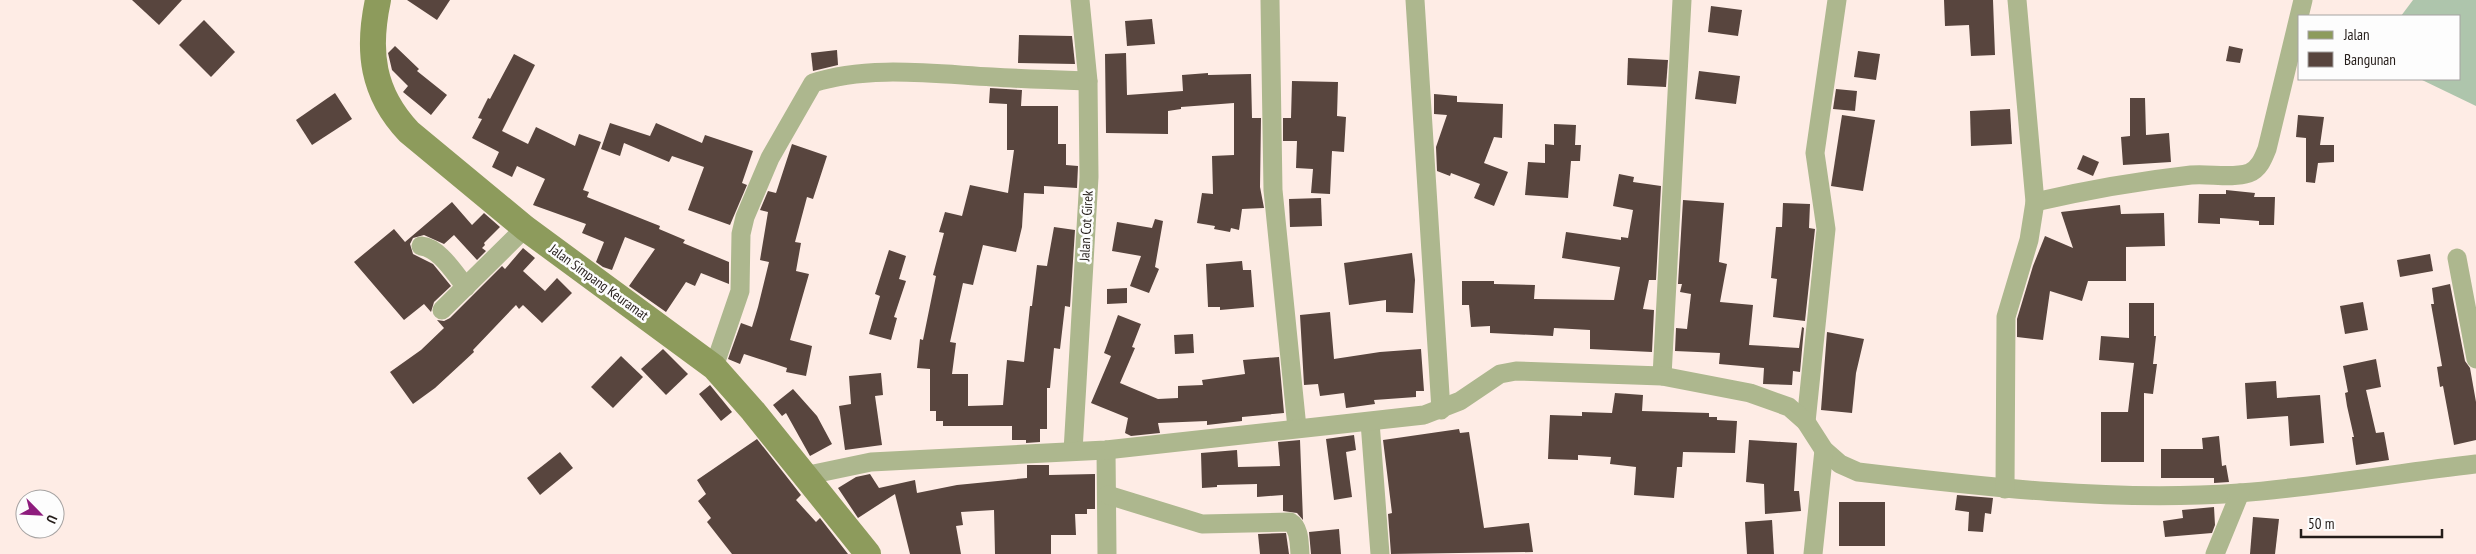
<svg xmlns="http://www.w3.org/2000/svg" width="2476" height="554" viewBox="0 0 2476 554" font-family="'PT Sans Narrow',sans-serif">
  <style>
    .green { fill: #aec5ac }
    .building { fill: #58453e }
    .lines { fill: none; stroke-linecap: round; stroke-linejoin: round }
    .street { stroke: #adb78e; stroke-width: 19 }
    .secondary { stroke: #8d9b5c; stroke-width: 26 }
    .labels { text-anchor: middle; stroke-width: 5; stroke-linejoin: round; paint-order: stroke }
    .street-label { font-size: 14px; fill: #241c19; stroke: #fdfdfd }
  </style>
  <rect width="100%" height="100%" fill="#feece5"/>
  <polygon class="green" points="2413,0 2476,0 2476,106 2420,79 2460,79 2460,16 2401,16"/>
  <g class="building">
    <polygon points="132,0 182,0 159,25"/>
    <polygon points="407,0 450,0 437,20"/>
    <polygon points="1944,0 1993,0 1995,55 1971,56 1969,25 1945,26"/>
    <polygon points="1711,6 1742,10 1738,36 1708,32"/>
    <polygon points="1152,19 1155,44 1127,46 1125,21"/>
    <polygon points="204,20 235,52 211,77 179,45"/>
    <polygon points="1019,35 1072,36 1075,64 1018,63"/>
    <polygon points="395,46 419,69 417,71 447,95 431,115 403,92 408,86 392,70 388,53"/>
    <polygon points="2229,46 2243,49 2240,63 2226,61"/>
    <polygon points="837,50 838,65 813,71 811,53"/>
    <polygon points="1858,51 1880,54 1876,80 1854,77"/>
    <polygon points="1126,53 1127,95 1183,91 1182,75 1208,73 1208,75 1251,74 1252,118 1261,118 1260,187 1264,208 1242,209 1239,230 1231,228 1230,232 1214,229 1215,226 1197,223 1202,193 1213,194 1212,156 1234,155 1234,103 1181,107 1181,109 1168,111 1168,134 1106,133 1105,54"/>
    <polygon points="514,54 535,65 502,131 528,144 536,127 575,146 579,134 601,142 583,190 589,192 587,197 660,226 659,229 685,240 683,243 729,262 729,284 701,273 695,286 686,282 666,312 629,286 655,249 625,237 612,270 603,267 596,262 604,242 582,233 586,224 533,205 545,179 517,166 512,177 492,167 499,152 472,138 482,119 478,118 488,98 490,99"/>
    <polygon points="1628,58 1668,60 1666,87 1627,85"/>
    <polygon points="1699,71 1740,76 1736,104 1695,99"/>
    <polygon points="1292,81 1338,82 1337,116 1346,117 1344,152 1332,151 1330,194 1311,193 1313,169 1296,168 1297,141 1283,141 1283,118 1291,118"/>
    <polygon points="990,88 1022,90 1021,106 1058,106 1058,144 1066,144 1066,165 1078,166 1077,188 1044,186 1044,194 1024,193 1022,227 1016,252 983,245 973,285 963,283 950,342 956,343 952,374 968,374 968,406 1003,405 1007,360 1024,362 1030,306 1032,306 1037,265 1047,266 1054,227 1075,230 1070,307 1065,306 1060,349 1054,348 1050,388 1047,388 1047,429 1040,429 1040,442 1026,443 1026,440 1012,440 1012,426 943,426 943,421 936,421 936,411 930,411 930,369 917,368 920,339 923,340 936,276 933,275 944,233 939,232 945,212 962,216 970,185 1008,193 1014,150 1007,150 1007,104 989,103"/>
    <polygon points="1836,89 1857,91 1855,111 1833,109"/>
    <polygon points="335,93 352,119 312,145 296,120"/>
    <polygon points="1434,94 1457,96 1457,102 1503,104 1502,138 1494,137 1484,163 1508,172 1494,206 1474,198 1480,184 1451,173 1450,176 1437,171 1436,147 1447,115 1434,114"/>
    <polygon points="2130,98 2145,98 2146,135 2169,133 2171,162 2123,165 2121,137 2130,136"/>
    <polygon points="2010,109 2012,144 1971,146 1970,111"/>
    <polygon points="1842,115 1875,120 1863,191 1831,186"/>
    <polygon points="2298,115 2324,117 2320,145 2334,145 2334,162 2318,163 2315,183 2306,182 2306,138 2296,137"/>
    <polygon points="610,123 650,136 656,123 702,143 705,135 753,151 742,183 747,185 730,225 688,210 704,167 672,156 669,162 624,143 620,156 601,149"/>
    <polygon points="1554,124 1576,125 1575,145 1581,145 1580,161 1571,161 1568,198 1525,195 1528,162 1545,163 1545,144 1554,145"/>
    <polygon points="792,144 827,156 813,199 807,197 795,242 801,243 796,271 809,274 790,340 812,346 806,376 786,372 787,368 744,354 740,364 728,359 741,323 752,327 758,307 769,262 760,260 768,212 760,210 768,191 776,193"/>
    <polygon points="2083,155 2099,162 2093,176 2077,169"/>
    <polygon points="1619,174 1634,177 1633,182 1661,186 1656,280 1649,280 1643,309 1654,310 1652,352 1590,349 1590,330 1554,328 1553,336 1490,333 1490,326 1471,327 1469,305 1462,305 1462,281 1494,281 1494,284 1535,285 1534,299 1614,300 1620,267 1562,258 1566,232 1621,240 1621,237 1628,238 1633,210 1613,206"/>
    <polygon points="2226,190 2255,193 2254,197 2275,197 2274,225 2259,225 2259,221 2220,218 2220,224 2198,223 2199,194 2226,194"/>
    <polygon points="1321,198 1322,226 1290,227 1289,199"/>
    <polygon points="1683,200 1724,203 1719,262 1727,264 1720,302 1753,305 1749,345 1799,348 1802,327 1804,328 1800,372 1793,371 1792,385 1763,384 1764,368 1719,364 1720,353 1675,351 1676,328 1687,329 1691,294 1680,292 1682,284 1678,284"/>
    <polygon points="452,202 472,225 484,213 500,227 484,243 485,245 482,248 486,251 477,260 454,235 444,244 424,235 413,238 410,244 413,254 433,264 451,286 434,302 431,312 424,304 404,320 354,262 394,229 405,242"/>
    <polygon points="1783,203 1810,204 1809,228 1815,229 1805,321 1773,317 1777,279 1771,278 1776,227 1782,227"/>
    <polygon points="2120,205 2121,214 2164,213 2165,246 2126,247 2126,281 2088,281 2082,301 2050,291 2043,340 2017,337 2017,319 2033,266 2045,236 2073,248 2061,212"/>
    <polygon points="1155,219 1163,221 1155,267 1159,269 1149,293 1130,286 1141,256 1112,251 1117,222 1152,228"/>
    <polygon points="523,248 535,258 523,271 545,291 557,278 572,293 542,323 523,305 519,309 516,305 473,350 474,352 435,388 413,404 390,372 421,350 444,328 437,320 444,321 450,318 502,266 505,269"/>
    <polygon points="889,250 906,256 899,279 906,281 894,317 897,318 891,340 869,334 880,296 875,294"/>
    <polygon points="1412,253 1415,280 1413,313 1386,312 1386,300 1349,305 1344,263"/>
    <polygon points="2430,254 2433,271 2400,277 2397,260"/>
    <polygon points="1242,261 1243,270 1251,270 1254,307 1220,310 1220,307 1208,307 1206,264"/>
    <polygon points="2450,284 2465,361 2470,368 2476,402 2476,440 2454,445 2443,386 2440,387 2437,367 2442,366 2431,304 2434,304 2432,288"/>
    <polygon points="1127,288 1127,303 1107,304 1107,289"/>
    <polygon points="2363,302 2368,330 2345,334 2340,306"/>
    <polygon points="2129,303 2154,303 2154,336 2156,336 2153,364 2157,364 2153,394 2144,393 2144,462 2101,462 2101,412 2128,412 2134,363 2099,360 2101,336 2129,338"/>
    <polygon points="1330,312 1334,359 1380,352 1421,349 1424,391 1416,391 1416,397 1374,400 1375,404 1346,408 1344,393 1320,396 1318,384 1304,385 1300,315"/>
    <polygon points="1118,315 1141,324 1132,347 1135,348 1120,383 1158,399 1178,398 1178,386 1203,385 1202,380 1245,374 1243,360 1279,357 1284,413 1242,417 1242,421 1207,425 1207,421 1158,423 1160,433 1131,436 1125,433 1128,418 1091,403 1111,356 1104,353"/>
    <polygon points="1827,332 1864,339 1856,373 1852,413 1821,410"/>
    <polygon points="1193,334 1194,353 1175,354 1174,335"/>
    <polygon points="663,349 688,374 666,395 641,369"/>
    <polygon points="621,356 643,377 613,408 591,387"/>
    <polygon points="2376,359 2381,387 2366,390 2376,433 2384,432 2389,460 2356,465 2352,437 2354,437 2347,406 2345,393 2348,392 2343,366"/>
    <polygon points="881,373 883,395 875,396 882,445 845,450 839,406 851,404 849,376"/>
    <polygon points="2276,381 2277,398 2320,395 2324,443 2290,446 2288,416 2247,419 2245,383"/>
    <polygon points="710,385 732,412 721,421 699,394"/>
    <polygon points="793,389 817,416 832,444 810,456 786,413 782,416 773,405"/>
    <polygon points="1615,393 1643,395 1642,411 1709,413 1709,417 1717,417 1717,420 1737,421 1735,453 1683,452 1682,467 1677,467 1674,498 1634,495 1636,467 1610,464 1611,457 1578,455 1578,460 1548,459 1550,415 1582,416 1582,412 1612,413"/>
    <polygon points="1459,429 1460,433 1469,432 1484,528 1529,523 1533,552 1391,554 1388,514 1392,513 1383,440"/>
    <polygon points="1354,435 1356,450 1346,452 1352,497 1334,500 1326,439"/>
    <polygon points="2219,436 2222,466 2226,465 2229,482 2214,483 2214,478 2161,478 2161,449 2203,449 2202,438"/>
    <polygon points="757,439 801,495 796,500 816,522 820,518 848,554 732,554 707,522 711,518 698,501 706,494 697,480"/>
    <polygon points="1300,440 1303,520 1297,513 1283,511 1283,495 1257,497 1257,484 1217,485 1217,487 1202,488 1201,453 1237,450 1238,467 1280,466 1278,442"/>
    <polygon points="1749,440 1797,443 1794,491 1799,491 1801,511 1765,514 1764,484 1746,482"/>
    <polygon points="560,452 573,468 540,495 527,478"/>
    <polygon points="1027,465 1049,465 1049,475 1095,474 1095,509 1087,509 1087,514 1075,514 1076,535 1051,535 1051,554 995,554 994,510 961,512 963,525 956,526 961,554 910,554 895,494 858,518 838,488 856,477 870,474 879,488 915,480 917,493 957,485 1027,478"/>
    <polygon points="1957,495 1993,498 1991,514 1985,513 1983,532 1968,531 1969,512 1955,510"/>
    <rect x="1839" y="502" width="46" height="44"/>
    <polygon points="2214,507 2215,525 2212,533 2165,537 2163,521 2183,518 2182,510"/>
    <polygon points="2253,517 2279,519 2275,554 2250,554"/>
    <polygon points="1772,520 1774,554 1747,554 1745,522"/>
    <polygon points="1339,529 1341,554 1311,554 1309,532"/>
    <polygon points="1286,533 1289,554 1260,554 1258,534"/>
  </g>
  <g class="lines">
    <g class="street">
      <polyline points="1270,0 1273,190 1297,428"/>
      <polyline points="1415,0 1441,410"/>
      <path d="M2035,202c52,-12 103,-21 156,-27 18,-2 40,4 58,-2 10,-4 14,-14 18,-24l36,-149"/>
      <path d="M421,246c19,2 33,27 45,41"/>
      <polyline points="2457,258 2476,359"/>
      <polyline points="442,310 525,228"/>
      <path d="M714,367l26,-76 1,-57 4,-17 25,-59 43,-75c54,-18 122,-9 179,-6 32,2 64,3 96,4"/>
      <polyline points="1662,376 1682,0"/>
      <polyline points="1370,422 1380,554"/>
      <polyline points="1806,422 1826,229 1815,153 1837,0"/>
      <polyline points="1106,450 1107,554"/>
      <polyline points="1073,451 1089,177 1088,81 1080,0"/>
      <path d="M804,476l67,-14 235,-12 318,-35 36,-14 40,-27 16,-3 146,5 88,17 39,14 17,15 18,28 16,14 18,8c126,15 254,30 381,21 78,-6 159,-20 237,-29"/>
      <polyline points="2005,489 2006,317 2029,240 2035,202 2017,0"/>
      <path d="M1108,495l94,29 88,-2c10,6 9,21 10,32"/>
      <polyline points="1813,554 1824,450"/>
      <polyline points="2215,554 2240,493"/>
    </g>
    <path class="secondary" d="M378,0c-11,51 -6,93 31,132l116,96 189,139 39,44 115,143"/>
  </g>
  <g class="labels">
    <g class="street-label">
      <text transform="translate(1086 226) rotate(-87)" y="5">Jalan Cot Girek</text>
      <text transform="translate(599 282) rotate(36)" y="5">Jalan Simpang Keuramat</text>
    </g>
  </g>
  <rect x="2298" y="15" width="162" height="65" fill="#fdfdfd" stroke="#a6a3a2"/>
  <rect x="2308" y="31" width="25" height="8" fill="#8d9b5c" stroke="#a6a3a2"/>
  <text x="2344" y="40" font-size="15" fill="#241c19">Jalan</text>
  <rect x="2308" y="52" width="25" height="15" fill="#58453e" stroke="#a6a3a2"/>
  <text x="2344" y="65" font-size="15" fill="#241c19">Bangunan</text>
  <g transform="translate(40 514) rotate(114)"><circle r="24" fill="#fdfdfd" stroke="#a6a3a2"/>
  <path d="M0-4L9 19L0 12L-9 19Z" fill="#8e1c7d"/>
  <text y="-8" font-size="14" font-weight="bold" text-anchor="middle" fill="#241c19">U</text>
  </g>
  <path d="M2301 529v8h141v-8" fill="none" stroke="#241c19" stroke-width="2.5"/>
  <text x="2308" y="529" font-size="15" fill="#241c19" stroke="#fdfdfd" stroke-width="4" paint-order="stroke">50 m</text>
</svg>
